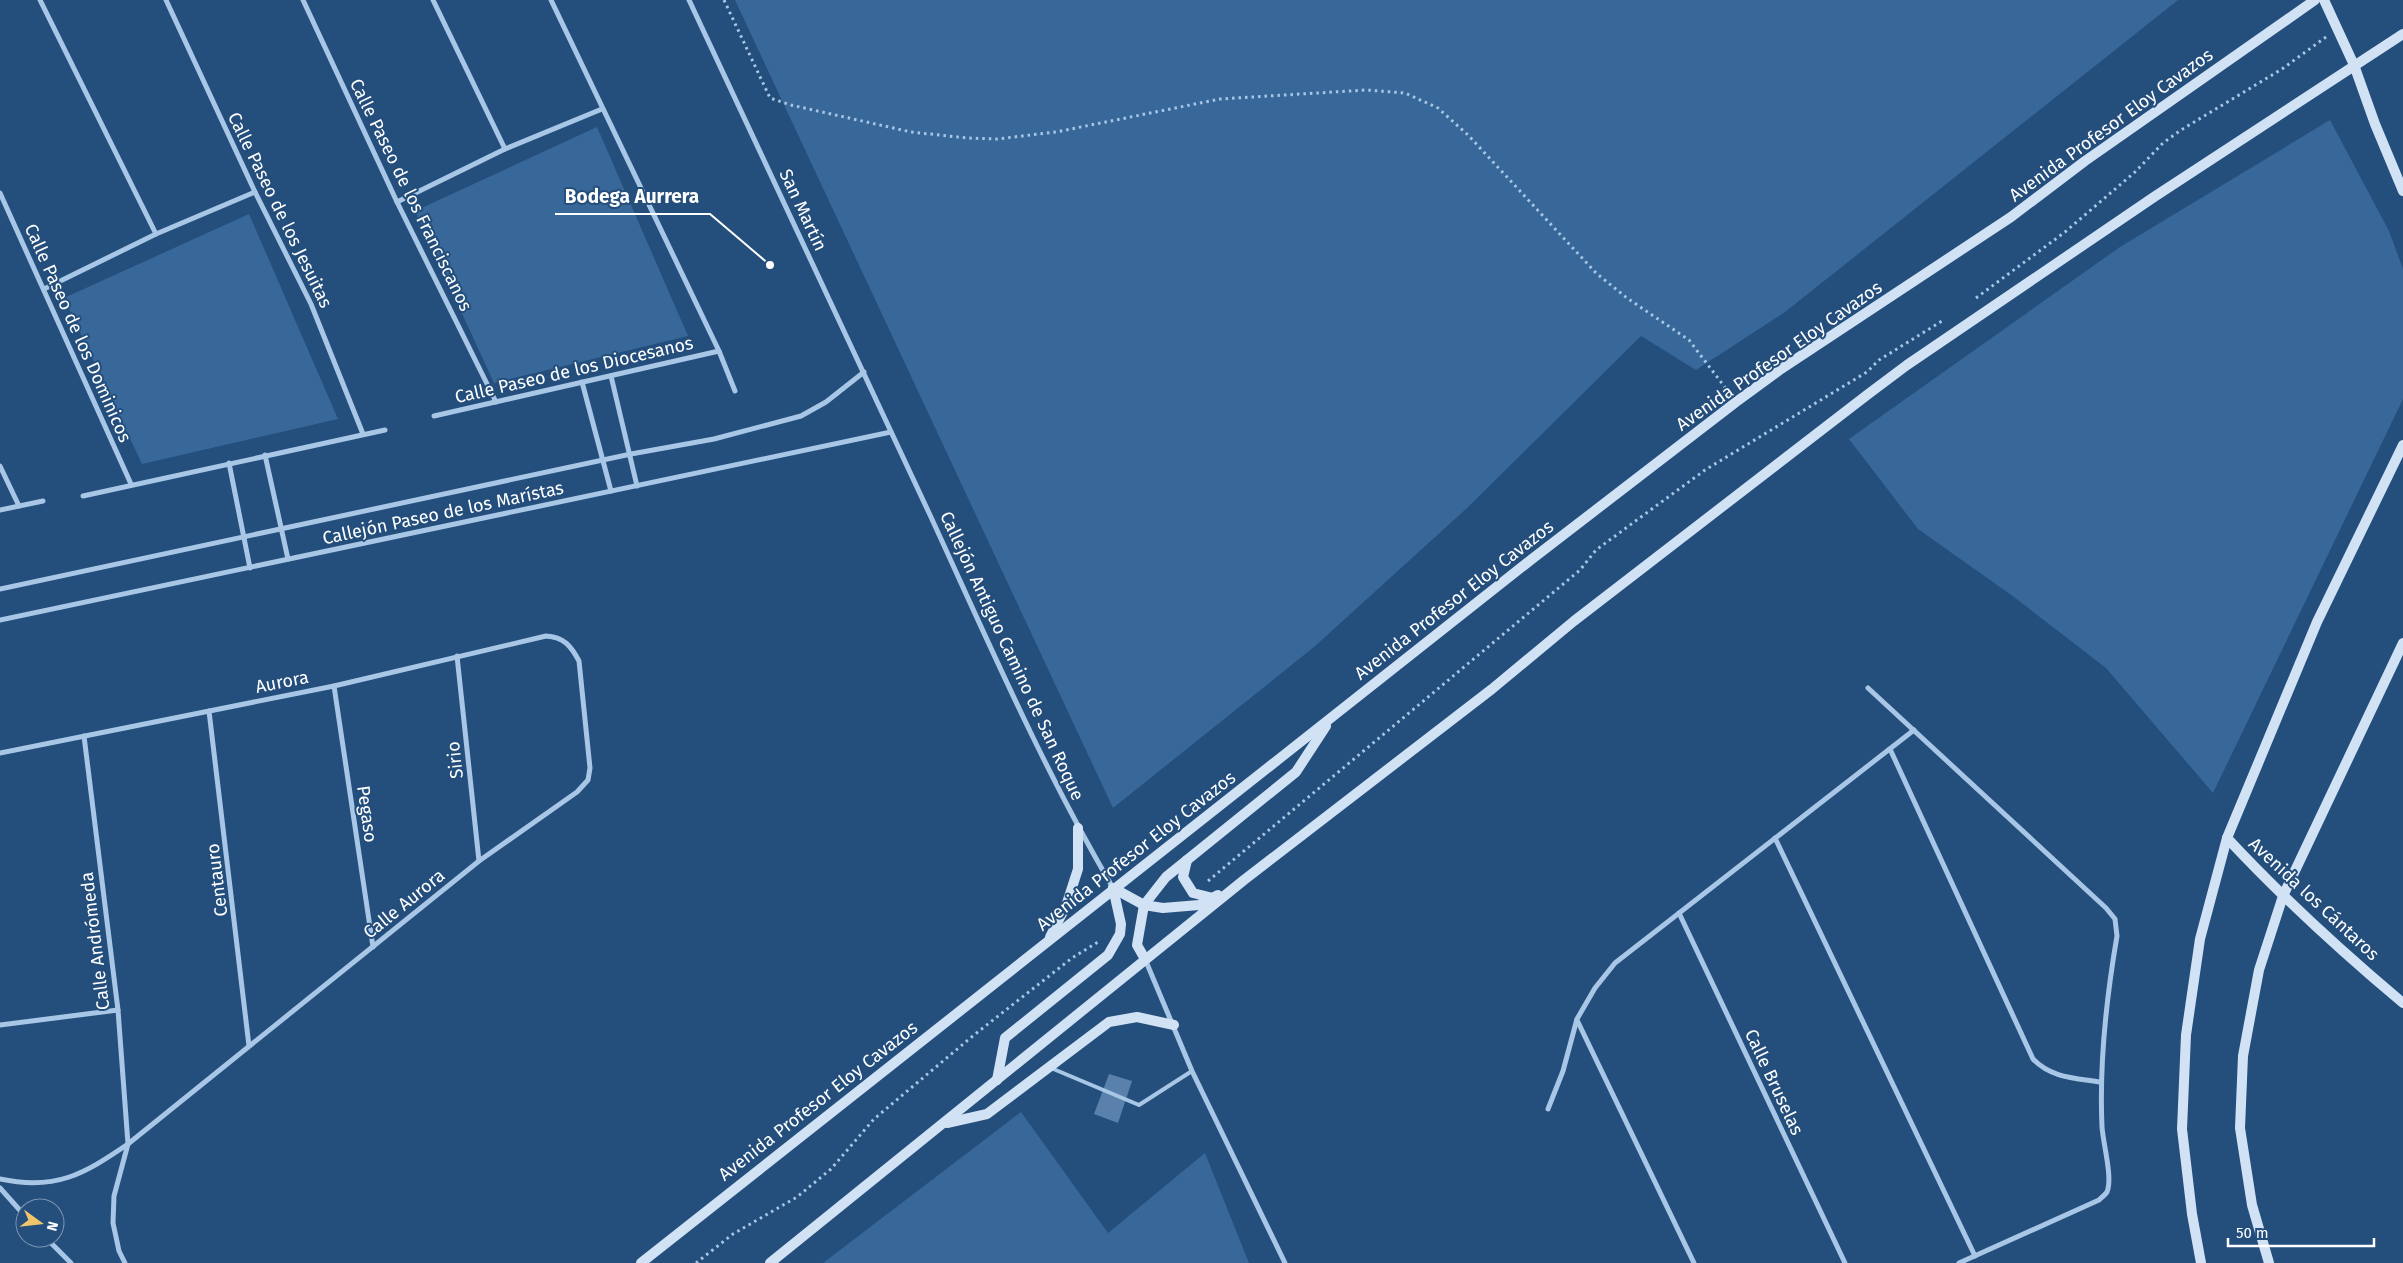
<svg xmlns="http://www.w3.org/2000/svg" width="2403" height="1263" viewBox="0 0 2403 1263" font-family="'Fira Sans',sans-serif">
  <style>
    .green { fill: #38689a }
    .building { fill: #5981ab }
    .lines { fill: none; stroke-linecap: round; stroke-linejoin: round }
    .path { stroke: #a8c6e5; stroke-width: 3; stroke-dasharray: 2.5 4; stroke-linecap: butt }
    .lane { stroke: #a8c6e5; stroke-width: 4 }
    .street { stroke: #a8c6e5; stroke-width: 5 }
    .secondary { stroke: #d2e2f5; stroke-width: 10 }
    .labels { text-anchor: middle; stroke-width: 4; stroke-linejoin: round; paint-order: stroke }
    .street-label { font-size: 18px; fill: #fff; stroke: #244e7c }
    .leader { fill: none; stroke: #fff; stroke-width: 2 }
    .callout-dot { fill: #fff; stroke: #244e7c; stroke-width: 2 }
    .callout-label { font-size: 19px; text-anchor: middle; font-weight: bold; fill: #fff; stroke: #244e7c; stroke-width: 4; stroke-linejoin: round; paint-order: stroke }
  </style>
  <rect width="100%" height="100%" fill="#244e7c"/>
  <g class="green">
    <polygon points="735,0 2178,0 1785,312 1696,370 1641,336 1466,509 1314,647 1113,808"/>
    <polygon points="2330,120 2389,231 2403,269 2403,399 2213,793 2106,668 2014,597 1918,529 1849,439 2120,247"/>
    <polygon points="597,127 688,336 494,383 415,211"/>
    <polygon points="249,214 338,419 142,464 64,298"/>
    <polygon points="1021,1112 1108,1233 1205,1153 1249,1263 823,1263"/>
  </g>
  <polygon class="building" points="1109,1074 1132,1081 1118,1123 1094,1114"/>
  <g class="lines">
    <g class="path">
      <polyline points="724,0 770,98 791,105 911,132 967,138 997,139 1056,132 1220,99 1366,90 1405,93 1438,108 1468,135 1596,273 1627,298 1689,340 1727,390"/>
      <polyline points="1976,298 2065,232 2135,172 2163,143 2181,130 2282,69 2326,37"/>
      <polyline points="1208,881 1580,570 1596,550 1705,470 1867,372 1879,360 1942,321"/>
      <polyline points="696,1263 733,1234 797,1197 831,1169 874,1119 974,1035 1072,958 1098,942"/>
    </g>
    <polyline class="lane" points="1051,1068 1139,1105 1192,1071"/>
    <g class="street">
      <polyline points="40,0 156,234"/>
      <polyline points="166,0 255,192 311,304 363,434"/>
      <polyline points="303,0 397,202 496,402"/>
      <polyline points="433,0 505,149"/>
      <polyline points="551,0 719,351 735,391"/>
      <path d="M689,0c81,171 161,343 241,515 58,126 113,254 183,373"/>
      <polyline points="0,193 131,484"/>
      <polyline points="397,202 505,149 602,109"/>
      <polyline points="44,289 156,234 255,192"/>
      <polyline points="611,376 637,486"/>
      <polyline points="582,382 611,491"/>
      <polyline points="434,416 719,351"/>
      <polyline points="265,455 288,559"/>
      <polyline points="229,463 250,568"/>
      <polyline points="0,466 19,506"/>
      <polyline points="83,496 385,430"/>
      <polyline points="0,510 43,501"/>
      <polyline points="0,589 631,454 714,439 801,416 826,402 864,372"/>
      <polyline points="0,620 891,432"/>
      <polyline points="457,656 479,861"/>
      <polyline points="334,686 373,947"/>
      <path d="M1868,688l238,220 9,11 2,17c-11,64 -18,126 -15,191 1,16 11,51 5,65 -2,3 -6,6 -8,8l-140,63"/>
      <polyline points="209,711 249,1046"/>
      <polyline points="84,736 118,1010 128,1144 114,1196 113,1223 119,1251 125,1263"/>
      <path d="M1890,749l143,310c18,19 42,19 67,23"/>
      <path d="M0,753l334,-67 212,-50c18,1 25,10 33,25l11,107 -2,12 -11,12 -98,69 -351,283c-44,30 -72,47 -128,35"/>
      <polyline points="1775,838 1975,1256"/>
      <polyline points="1679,913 1845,1263"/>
      <polyline points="1145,959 1192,1071 1285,1263"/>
      <polyline points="1577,1020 1694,1263"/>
      <polyline points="0,1025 118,1010"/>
      <polyline points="1548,1109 1563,1071 1577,1019 1595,988 1615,963 1914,730"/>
      <polyline points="0,1188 25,1216"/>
      <polyline points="46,1238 71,1263"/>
    </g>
    <g class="secondary">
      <polyline points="2324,0 2354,65 2375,124 2403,191"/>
      <path d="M2227,838c55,59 114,113 176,165"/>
      <polyline points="1187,860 1183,877 1193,893 1213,898"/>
      <polyline points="1113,888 1144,905 1163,908 1199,905 1218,895"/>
      <polyline points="1050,937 1066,906 1078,869 1078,828"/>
      <polyline points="1145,959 1137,945 1144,905 1166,877 1296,772 1326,726"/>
      <polyline points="997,1080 1005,1038 1108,955 1120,934 1121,924 1113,888"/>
      <polyline points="947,1123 987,1114 1109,1022 1137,1017 1174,1025"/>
      <polyline points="641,1263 1532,559 1736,402 1781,369 2011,217 2085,161 2315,0"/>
      <polyline points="770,1263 1244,880 1492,689 1574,621 1867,395 1907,365 2154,197 2403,34"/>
      <polyline points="2201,1263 2192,1214 2182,1129 2186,1035 2200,939 2227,838 2317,622 2403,445"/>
      <polyline points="2269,1263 2252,1205 2240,1128 2243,1056 2259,970 2283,896 2403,643"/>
    </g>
  </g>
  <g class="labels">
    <g class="street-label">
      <text transform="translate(2111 125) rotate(-36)" y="6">Avenida Profesor Eloy Cavazos</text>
      <text transform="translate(411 195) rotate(64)" y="6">Calle Paseo de los Franciscanos</text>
      <text transform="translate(280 210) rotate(64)" y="6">Calle Paseo de los Jesuitas</text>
      <text transform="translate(803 210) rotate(65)" y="6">San Martín</text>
      <text transform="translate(78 333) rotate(66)" y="6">Calle Paseo de los Dominicos</text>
      <text transform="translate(1779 356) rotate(-35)" y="6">Avenida Profesor Eloy Cavazos</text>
      <text transform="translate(574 370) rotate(-13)" y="6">Calle Paseo de los Diocesanos</text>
      <text transform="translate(443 513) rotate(-12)" y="6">Callejón Paseo de los Marístas</text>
      <text transform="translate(1454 600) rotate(-38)" y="6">Avenida Profesor Eloy Cavazos</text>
      <text transform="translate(1012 656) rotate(65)" y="6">Callejón Antiguo Camino de San Roque</text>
      <text transform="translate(282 682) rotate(-11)" y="6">Aurora</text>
      <text transform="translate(455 760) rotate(-96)" y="6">Sirio</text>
      <text transform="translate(367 814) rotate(82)" y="6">Pegaso</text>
      <text transform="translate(1136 851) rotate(-38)" y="6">Avenida Profesor Eloy Cavazos</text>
      <text transform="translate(217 880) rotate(-97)" y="6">Centauro</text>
      <text transform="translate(2314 899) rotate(43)" y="6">Avenida los Cántaros</text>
      <text transform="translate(404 904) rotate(-39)" y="6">Calle Aurora</text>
      <text transform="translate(95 941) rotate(-97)" y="6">Calle Andrómeda</text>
      <text transform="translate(1774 1082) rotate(65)" y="6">Calle Bruselas</text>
      <text transform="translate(818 1101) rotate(-38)" y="6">Avenida Profesor Eloy Cavazos</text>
    </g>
  </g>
  <path class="leader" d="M770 265L710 214H555"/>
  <circle class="callout-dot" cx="770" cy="265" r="5"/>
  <g class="callout-label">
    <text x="632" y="203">Bodega Aurrera</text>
  </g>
  <g transform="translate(40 1223) rotate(105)"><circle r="24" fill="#244e7c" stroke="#7c95b0"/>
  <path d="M0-4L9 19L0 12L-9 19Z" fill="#efc56c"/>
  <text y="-8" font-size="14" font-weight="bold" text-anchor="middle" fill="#ffffff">N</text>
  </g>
  <path d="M2228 1238v8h146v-8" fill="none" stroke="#ffffff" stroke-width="2.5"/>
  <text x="2236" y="1238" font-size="15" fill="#ffffff" stroke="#244e7c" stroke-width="4" paint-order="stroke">50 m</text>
</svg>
